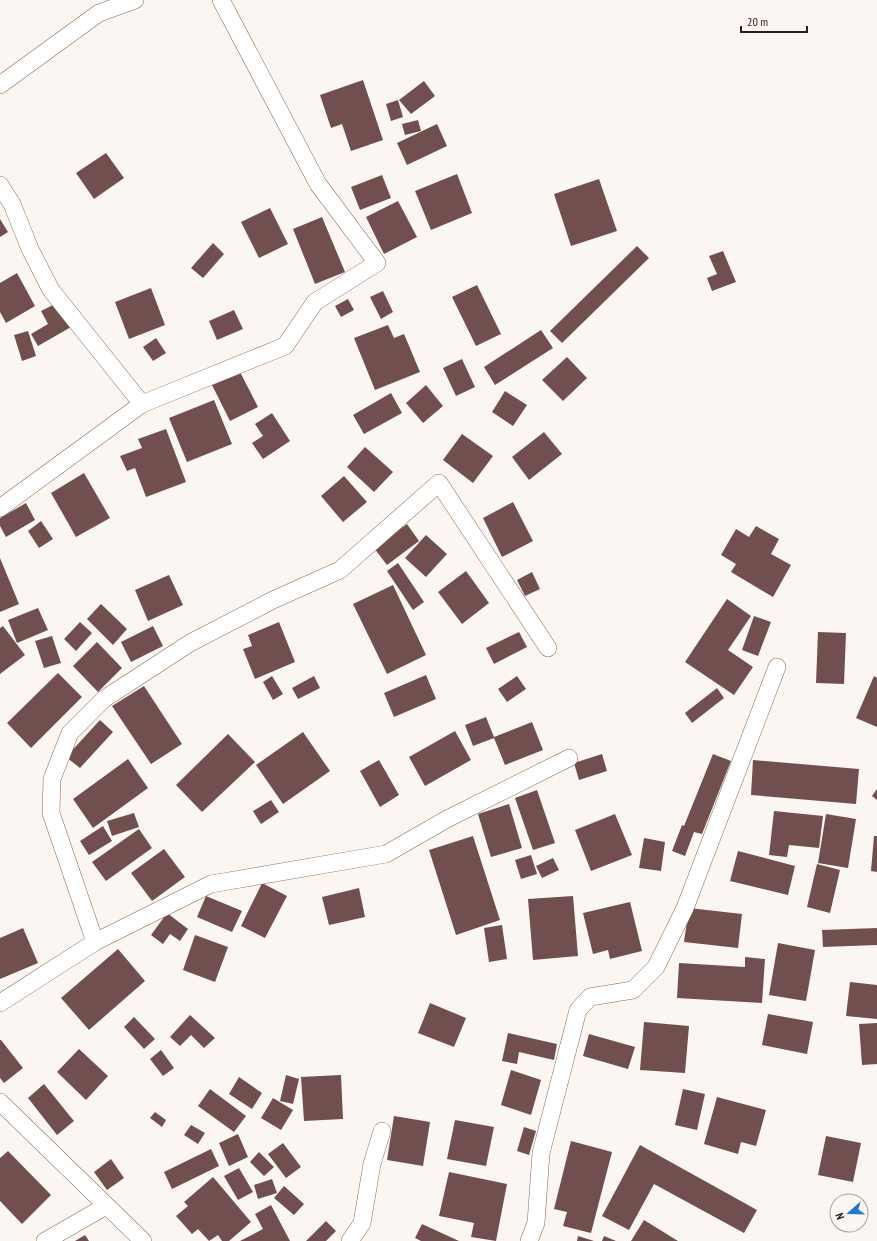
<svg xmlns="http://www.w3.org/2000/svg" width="877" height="1241" viewBox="0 0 877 1241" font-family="'PT Sans Narrow',sans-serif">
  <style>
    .building { fill: #714f4f }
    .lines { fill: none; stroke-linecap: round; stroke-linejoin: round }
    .street-casing { stroke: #866b5a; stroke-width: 18 }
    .street { stroke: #fff; stroke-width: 17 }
  </style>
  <rect width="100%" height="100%" fill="#fcf6f2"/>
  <g class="building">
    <polygon points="363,80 383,140 351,151 342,124 331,128 320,95"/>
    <polygon points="424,81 435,96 411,114 399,100"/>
    <polygon points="398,100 403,117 391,121 386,104"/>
    <polygon points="418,120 421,131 405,135 402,124"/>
    <polygon points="437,124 447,146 407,165 397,143"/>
    <polygon points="106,153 124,178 94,199 76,173"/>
    <polygon points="457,174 472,213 431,230 415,191"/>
    <polygon points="382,175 391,198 360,210 351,187"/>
    <polygon points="599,179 617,231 571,246 554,194"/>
    <polygon points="398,201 417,237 384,254 366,217"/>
    <polygon points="270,208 288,244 259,258 241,222"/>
    <polygon points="322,217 345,272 315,284 293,229"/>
    <polygon points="0,219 8,232 0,237"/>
    <polygon points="213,243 224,254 203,278 191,268"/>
    <polygon points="637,246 649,258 562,343 550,331"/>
    <polygon points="723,251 736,282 712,291 707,278 717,274 709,256"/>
    <polygon points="17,273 35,306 6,323 0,312 0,283"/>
    <polygon points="477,285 501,334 476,346 452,297"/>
    <polygon points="151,288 165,325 129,339 115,302"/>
    <polygon points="383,291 393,312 381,319 370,297"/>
    <polygon points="348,299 354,310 341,317 335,306"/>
    <polygon points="57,303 71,327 38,346 31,334 48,324 41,311"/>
    <polygon points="234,310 243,329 217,340 209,321"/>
    <polygon points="388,325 394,338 404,334 420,372 375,390 354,338"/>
    <polygon points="541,330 553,348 495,385 484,367"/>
    <polygon points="28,331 36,356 22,361 14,335"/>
    <polygon points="156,338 166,353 153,361 143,347"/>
    <polygon points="567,357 587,378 563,401 542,380"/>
    <polygon points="462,359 475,387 456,396 443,368"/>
    <polygon points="239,370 258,407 230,421 212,385"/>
    <polygon points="426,385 443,406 423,423 406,403"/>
    <polygon points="505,391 527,405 513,426 492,412"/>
    <polygon points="391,393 402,413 364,434 353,415"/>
    <polygon points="214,400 232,444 187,462 169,418"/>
    <polygon points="272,413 290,441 263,459 252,443 263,436 255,424"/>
    <polygon points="166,429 186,482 146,497 135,468 127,471 120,456 142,448 138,439"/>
    <polygon points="544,432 562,454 529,480 512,457"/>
    <polygon points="462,434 493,456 473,483 443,460"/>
    <polygon points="365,447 393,472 374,492 347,467"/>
    <polygon points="84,473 110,518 76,537 51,493"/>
    <polygon points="344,476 367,502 343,522 321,496"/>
    <polygon points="513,502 533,541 502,557 483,518"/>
    <polygon points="26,503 35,520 6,537 0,526 0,518"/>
    <polygon points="41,521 53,539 39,548 28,531"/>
    <polygon points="407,524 419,541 387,565 374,548"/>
    <polygon points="756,526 779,539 771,554 791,565 773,597 731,572 736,564 721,555 736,529 749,537"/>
    <polygon points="426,535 447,554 426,577 405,558"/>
    <polygon points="0,558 19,604 0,612"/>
    <polygon points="398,563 424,602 413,610 387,571"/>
    <polygon points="466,571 489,603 462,624 438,592"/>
    <polygon points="532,572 540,589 525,596 517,580"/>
    <polygon points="169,575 183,605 148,621 135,590"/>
    <polygon points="393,585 426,655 387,674 353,604"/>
    <polygon points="727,599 751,616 728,650 753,667 734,695 685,662"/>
    <polygon points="101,604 127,629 113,645 87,619"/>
    <polygon points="38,608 48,630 17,643 8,620"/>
    <polygon points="754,616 771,622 758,656 742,650"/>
    <polygon points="80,622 92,633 76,651 64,639"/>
    <polygon points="279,622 295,662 255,679 243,649 252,646 248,635"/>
    <polygon points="3,626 25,655 0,674 0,628"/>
    <polygon points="153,626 163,646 131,662 121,642"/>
    <polygon points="519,632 527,647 494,664 486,648"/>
    <polygon points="818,632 846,633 844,684 816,683"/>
    <polygon points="52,636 61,663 44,668 35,641"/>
    <polygon points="97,642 122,668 98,692 73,666"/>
    <polygon points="58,673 82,697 31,748 7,723"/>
    <polygon points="426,675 436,699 394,717 384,693"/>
    <polygon points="272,676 283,694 273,700 263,682"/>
    <polygon points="314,676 320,688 298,699 292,688"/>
    <polygon points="517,676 526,689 507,702 498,689"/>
    <polygon points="874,676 877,678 877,727 856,718"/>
    <polygon points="144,686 182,744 151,764 112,706"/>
    <polygon points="717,688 724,698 692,723 685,713"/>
    <polygon points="486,717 494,737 532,722 543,750 505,765 494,738 473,746 465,725"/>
    <polygon points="100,720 113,732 80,768 66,757"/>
    <polygon points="455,731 471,760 425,786 409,757"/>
    <polygon points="303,732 330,771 283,804 256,765"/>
    <polygon points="228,734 255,762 202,812 176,785"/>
    <polygon points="602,754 607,771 579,780 574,763"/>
    <polygon points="713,754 731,761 702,834 694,832 685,856 672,851 682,825 684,826"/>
    <polygon points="128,759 148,788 93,828 73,799"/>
    <polygon points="379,760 399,795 380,807 360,771"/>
    <polygon points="753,760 859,769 856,804 751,795"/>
    <polygon points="877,789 877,800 872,796"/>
    <polygon points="537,790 555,843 533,850 515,798"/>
    <polygon points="271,800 279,812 261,824 253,811"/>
    <polygon points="509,804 522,848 491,857 478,814"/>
    <polygon points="774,811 823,816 819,848 789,845 787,857 769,855"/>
    <polygon points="134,813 139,827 112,836 107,821"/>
    <polygon points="615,814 632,855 591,871 575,830"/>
    <polygon points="826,814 856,819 848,868 818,863"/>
    <polygon points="103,826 112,841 89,855 80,841"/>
    <polygon points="139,829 152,848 106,881 92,862"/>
    <polygon points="473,836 500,920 456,935 429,850"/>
    <polygon points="874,836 877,836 877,872 871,871"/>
    <polygon points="644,838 665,842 661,871 639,868"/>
    <polygon points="164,849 185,877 152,901 131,873"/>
    <polygon points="738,851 795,866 788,895 730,881"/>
    <polygon points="531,855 537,874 521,879 515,860"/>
    <polygon points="553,858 559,870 542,878 536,866"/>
    <polygon points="817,864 840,870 830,913 807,907"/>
    <polygon points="262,883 287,896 265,938 241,926"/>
    <polygon points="359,888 365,917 329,925 322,897"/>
    <polygon points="206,896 242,911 232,932 197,917"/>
    <polygon points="573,896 578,956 533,960 528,899"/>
    <polygon points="630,902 642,951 610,959 608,950 593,954 583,913"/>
    <polygon points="689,908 742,914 738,948 684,942"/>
    <polygon points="167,913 188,929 180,941 170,934 163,944 151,935"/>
    <polygon points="502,925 507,959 489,962 484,928"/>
    <polygon points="23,928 38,963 0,979 0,938"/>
    <polygon points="877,928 877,945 823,947 822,930"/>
    <polygon points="195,935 228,947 215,982 183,970"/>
    <polygon points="778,943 815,950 806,1001 769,995"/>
    <polygon points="118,949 145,981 89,1030 61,998"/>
    <polygon points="745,957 765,959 762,1003 677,998 679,963 745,967"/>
    <polygon points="850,982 877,985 877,1019 846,1016"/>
    <polygon points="430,1003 466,1018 454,1047 418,1033"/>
    <polygon points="768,1014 813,1022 807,1054 762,1045"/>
    <polygon points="190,1015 215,1038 204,1048 191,1035 180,1046 170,1037"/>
    <polygon points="134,1017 155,1039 144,1049 124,1027"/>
    <polygon points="644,1022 689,1026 685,1073 640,1070"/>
    <polygon points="877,1023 877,1064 862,1065 859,1024"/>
    <polygon points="508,1033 557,1044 554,1060 519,1052 517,1064 502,1061"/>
    <polygon points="589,1034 635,1047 628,1069 583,1056"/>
    <polygon points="0,1040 1,1040 23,1068 4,1083 0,1078"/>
    <polygon points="79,1049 108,1076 86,1100 57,1072"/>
    <polygon points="161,1050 174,1068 163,1076 150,1059"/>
    <polygon points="511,1070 541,1080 531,1115 501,1105"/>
    <polygon points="286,1075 299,1079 293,1104 280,1101"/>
    <polygon points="341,1075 343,1119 304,1121 301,1077"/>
    <polygon points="239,1077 262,1093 252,1109 229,1094"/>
    <polygon points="44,1084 74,1121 57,1135 28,1098"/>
    <polygon points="210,1089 246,1116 234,1132 198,1106"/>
    <polygon points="683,1089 705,1094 697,1130 675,1125"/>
    <polygon points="717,1097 766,1110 756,1146 741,1142 738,1154 704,1144"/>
    <polygon points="273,1098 293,1110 281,1130 261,1118"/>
    <polygon points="155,1112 166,1120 162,1127 150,1118"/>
    <polygon points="394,1116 430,1122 423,1166 387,1160"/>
    <polygon points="455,1120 494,1127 486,1166 447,1159"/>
    <polygon points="191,1125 205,1133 198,1144 184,1135"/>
    <polygon points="524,1127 536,1131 529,1155 517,1151"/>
    <polygon points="238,1134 248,1157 229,1166 219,1143"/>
    <polygon points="826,1136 861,1143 853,1182 818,1175"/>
    <polygon points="571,1141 612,1152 591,1233 563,1226 567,1212 554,1209"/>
    <polygon points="283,1143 301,1167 286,1178 268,1154"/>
    <polygon points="640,1145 757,1210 744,1233 654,1184 629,1230 602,1216"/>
    <polygon points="211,1149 219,1166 172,1189 164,1172"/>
    <polygon points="8,1151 51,1195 22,1224 0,1201 0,1158"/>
    <polygon points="259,1152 274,1167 264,1176 250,1162"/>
    <polygon points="111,1159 124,1178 107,1190 94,1172"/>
    <polygon points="239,1168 253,1192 238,1200 224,1176"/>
    <polygon points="449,1172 507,1184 496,1241 471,1237 474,1223 439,1216"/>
    <polygon points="213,1177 251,1222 229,1241 222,1241 218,1235 209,1241 198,1229 192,1234 176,1216 188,1206 184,1202"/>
    <polygon points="272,1179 277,1193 258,1199 254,1185"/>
    <polygon points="284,1186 304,1204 294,1215 274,1198"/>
    <polygon points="271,1205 290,1241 240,1241 263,1229 255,1214"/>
    <polygon points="644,1220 678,1241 631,1241"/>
    <polygon points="326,1221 336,1231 326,1241 306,1241"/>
    <polygon points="422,1224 459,1241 421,1241 415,1238"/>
    <polygon points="85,1235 89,1241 75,1241"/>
    <polygon points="578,1236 594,1241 577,1241"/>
    <polygon points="604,1236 616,1241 602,1241"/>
  </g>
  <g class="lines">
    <g class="street-casing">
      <g id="street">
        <polyline points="0,85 99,13 135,0"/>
        <polyline points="0,185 12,204 30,249 51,290 142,404"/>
        <polyline points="0,508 142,404 285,346 315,302 377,263 318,184 221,0"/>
        <polyline points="95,942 51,813 52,779 70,733 104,699 190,643 273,600 340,570 439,483 548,648"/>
        <polyline points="0,1003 95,942 211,884 386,854 447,819 569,758"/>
        <polyline points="0,1102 143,1241"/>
        <polyline points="45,1241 106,1206"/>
        <polyline points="350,1241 362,1223 372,1164 382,1131"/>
        <polyline points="529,1241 536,1223 541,1153 578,1010 590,997 633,990 656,967 685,908 777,667"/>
      </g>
    </g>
    <use href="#street" class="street"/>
  </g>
  <g transform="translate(849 1213) rotate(250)"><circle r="19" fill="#fcf6f2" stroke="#a8a09b"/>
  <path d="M0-3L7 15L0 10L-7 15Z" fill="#217ac8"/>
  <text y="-6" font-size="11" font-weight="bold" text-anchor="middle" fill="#291e18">N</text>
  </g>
  <path d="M741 26v6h66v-6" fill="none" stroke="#291e18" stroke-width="2"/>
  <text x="747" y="26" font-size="12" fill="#291e18" stroke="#fcf6f2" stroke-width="3" paint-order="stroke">20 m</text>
</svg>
